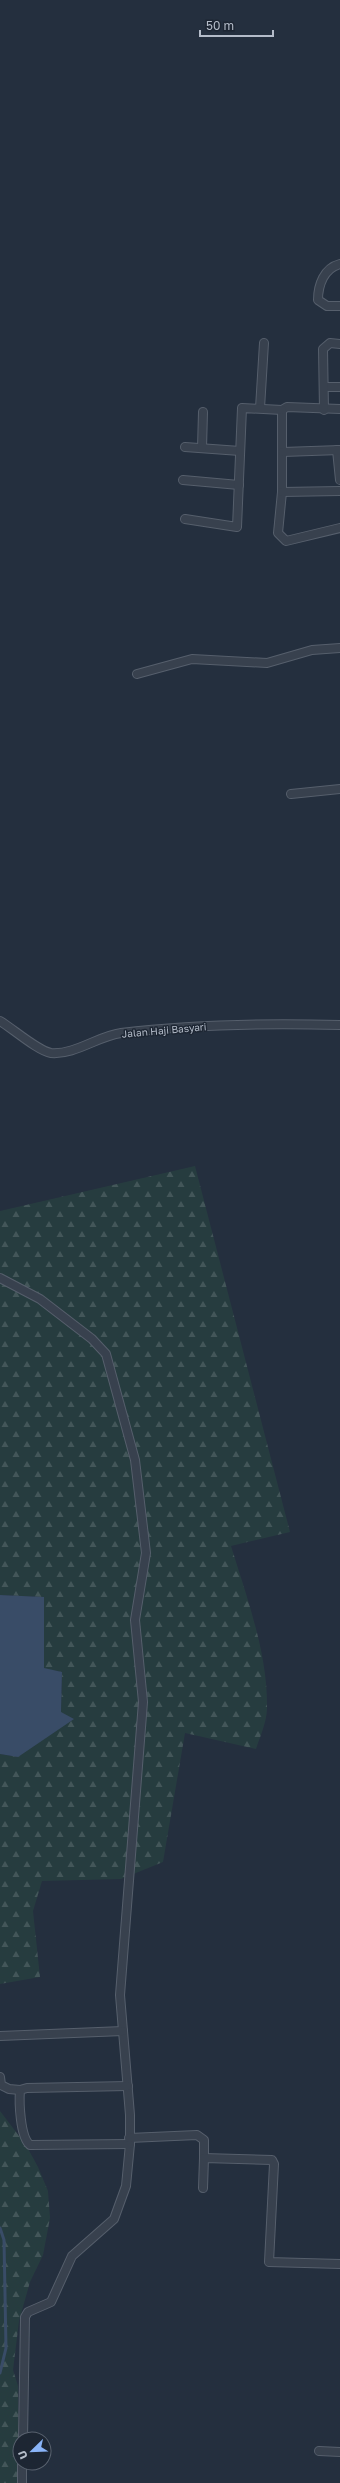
<svg xmlns="http://www.w3.org/2000/svg" width="340" height="2483" viewBox="0 0 340 2483" font-family="'Golos Text',sans-serif">
  <style>
    .forest { fill: url(#forest-firs) }
    .water { fill: #394c67 }
    .lines { fill: none; stroke-linecap: round; stroke-linejoin: round }
    .stream { stroke: #394c67; stroke-width: 3 }
    .street-casing { stroke: #565f6c; stroke-width: 10 }
    .street { stroke: #38414e; stroke-width: 8 }
    .labels { text-anchor: middle; stroke-width: 3; stroke-linejoin: round; paint-order: stroke }
    .street-label { font-size: 10px; fill: #b4bcc9; stroke: #1d2633 }
  </style>
  <defs>
    <pattern id="forest-firs" width="22" height="20" patternUnits="userSpaceOnUse"><rect width="22" height="20" fill="#263c3f"/><path d="M5 1l3.5 6h-7zM16 11l3.5 6h-7z" fill="#435659"/></pattern>
  </defs>
  <rect width="100%" height="100%" fill="#242f3e"/>
  <g class="forest">
    <path d="M195,1166l95,366 -59,14c16,52 37,108 36,162 0,13 -7,29 -11,41l-71,-16 -22,129 -42,17 -79,2 -9,30 7,66 -40,7v-230l18,3 43,-45 1,-40 -18,-3v-72l-44,-2v-384z"/>
    <polygon points="0,2111 26,2145 38,2167 48,2191 50,2218 43,2255 30,2282 19,2321 13,2370 18,2386 19,2483 0,2483"/>
  </g>
  <polygon class="water" points="0,1595 44,1597 44,1668 62,1672 61,1712 74,1719 18,1757 0,1754"/>
  <g class="lines">
    <polyline class="stream" points="0,2228 4,2240 6,2348 0,2373"/>
    <g class="street-casing">
      <g id="street">
        <path d="M340,264c-16,4 -22,21 -22,36l9,6h13"/>
        <polyline points="324,387 340,387"/>
        <polyline points="260,408 264,343"/>
        <polyline points="340,409 287,407 282,410 282,492 278,533 286,541 340,528"/>
        <polyline points="324,410 323,349 330,343 340,344"/>
        <polyline points="185,447 240,451"/>
        <polyline points="202,448 203,412"/>
        <polyline points="337,450 340,480"/>
        <polyline points="283,452 340,450"/>
        <polyline points="183,480 239,485"/>
        <polyline points="282,492 340,491"/>
        <polyline points="185,519 237,527 242,408 282,410"/>
        <polyline points="137,674 192,659 267,663 312,650 340,648"/>
        <polyline points="291,794 340,789"/>
        <path d="M0,1021c12,7 38,30 51,32 24,2 47,-17 70,-20 73,-9 146,-10 219,-8"/>
        <polyline points="0,1278 40,1299 92,1339 106,1354 135,1460 146,1553 135,1620 143,1702 120,1995 130,2115 130,2144 126,2186 114,2219 72,2256 51,2302 28,2312 25,2317 23,2439"/>
        <polyline points="0,2036 123,2031"/>
        <polyline points="0,2077 1,2085 9,2089 20,2090"/>
        <path d="M128,2086l-101,2 -7,2c-1,12 0,47 10,55l100,-1"/>
        <polyline points="129,2138 197,2135 204,2140 204,2158"/>
        <polyline points="203,2188 204,2158 272,2160 274,2164 269,2262 340,2264"/>
        <polyline points="319,2451 340,2452"/>
        <polyline points="22,2483 22,2463"/>
      </g>
    </g>
    <use href="#street" class="street"/>
  </g>
  <g class="labels">
    <g class="street-label">
      <text transform="translate(164 1030) rotate(-5)" y="4">Jalan Haji Basyari</text>
    </g>
  </g>
  <g transform="translate(32 2451) rotate(247)"><circle r="19" fill="#1d2633" stroke="#59626f"/>
  <path d="M0-3L7 15L0 10L-7 15Z" fill="#8ab4f8"/>
  <text y="-6" font-size="11" font-weight="bold" text-anchor="middle" fill="#b4bcc9">U</text>
  </g>
  <path d="M200 30v6h73v-6" fill="none" stroke="#b4bcc9" stroke-width="2"/>
  <text x="206" y="30" font-size="12" fill="#b4bcc9" stroke="#1d2633" stroke-width="3" paint-order="stroke">50 m</text>
</svg>
